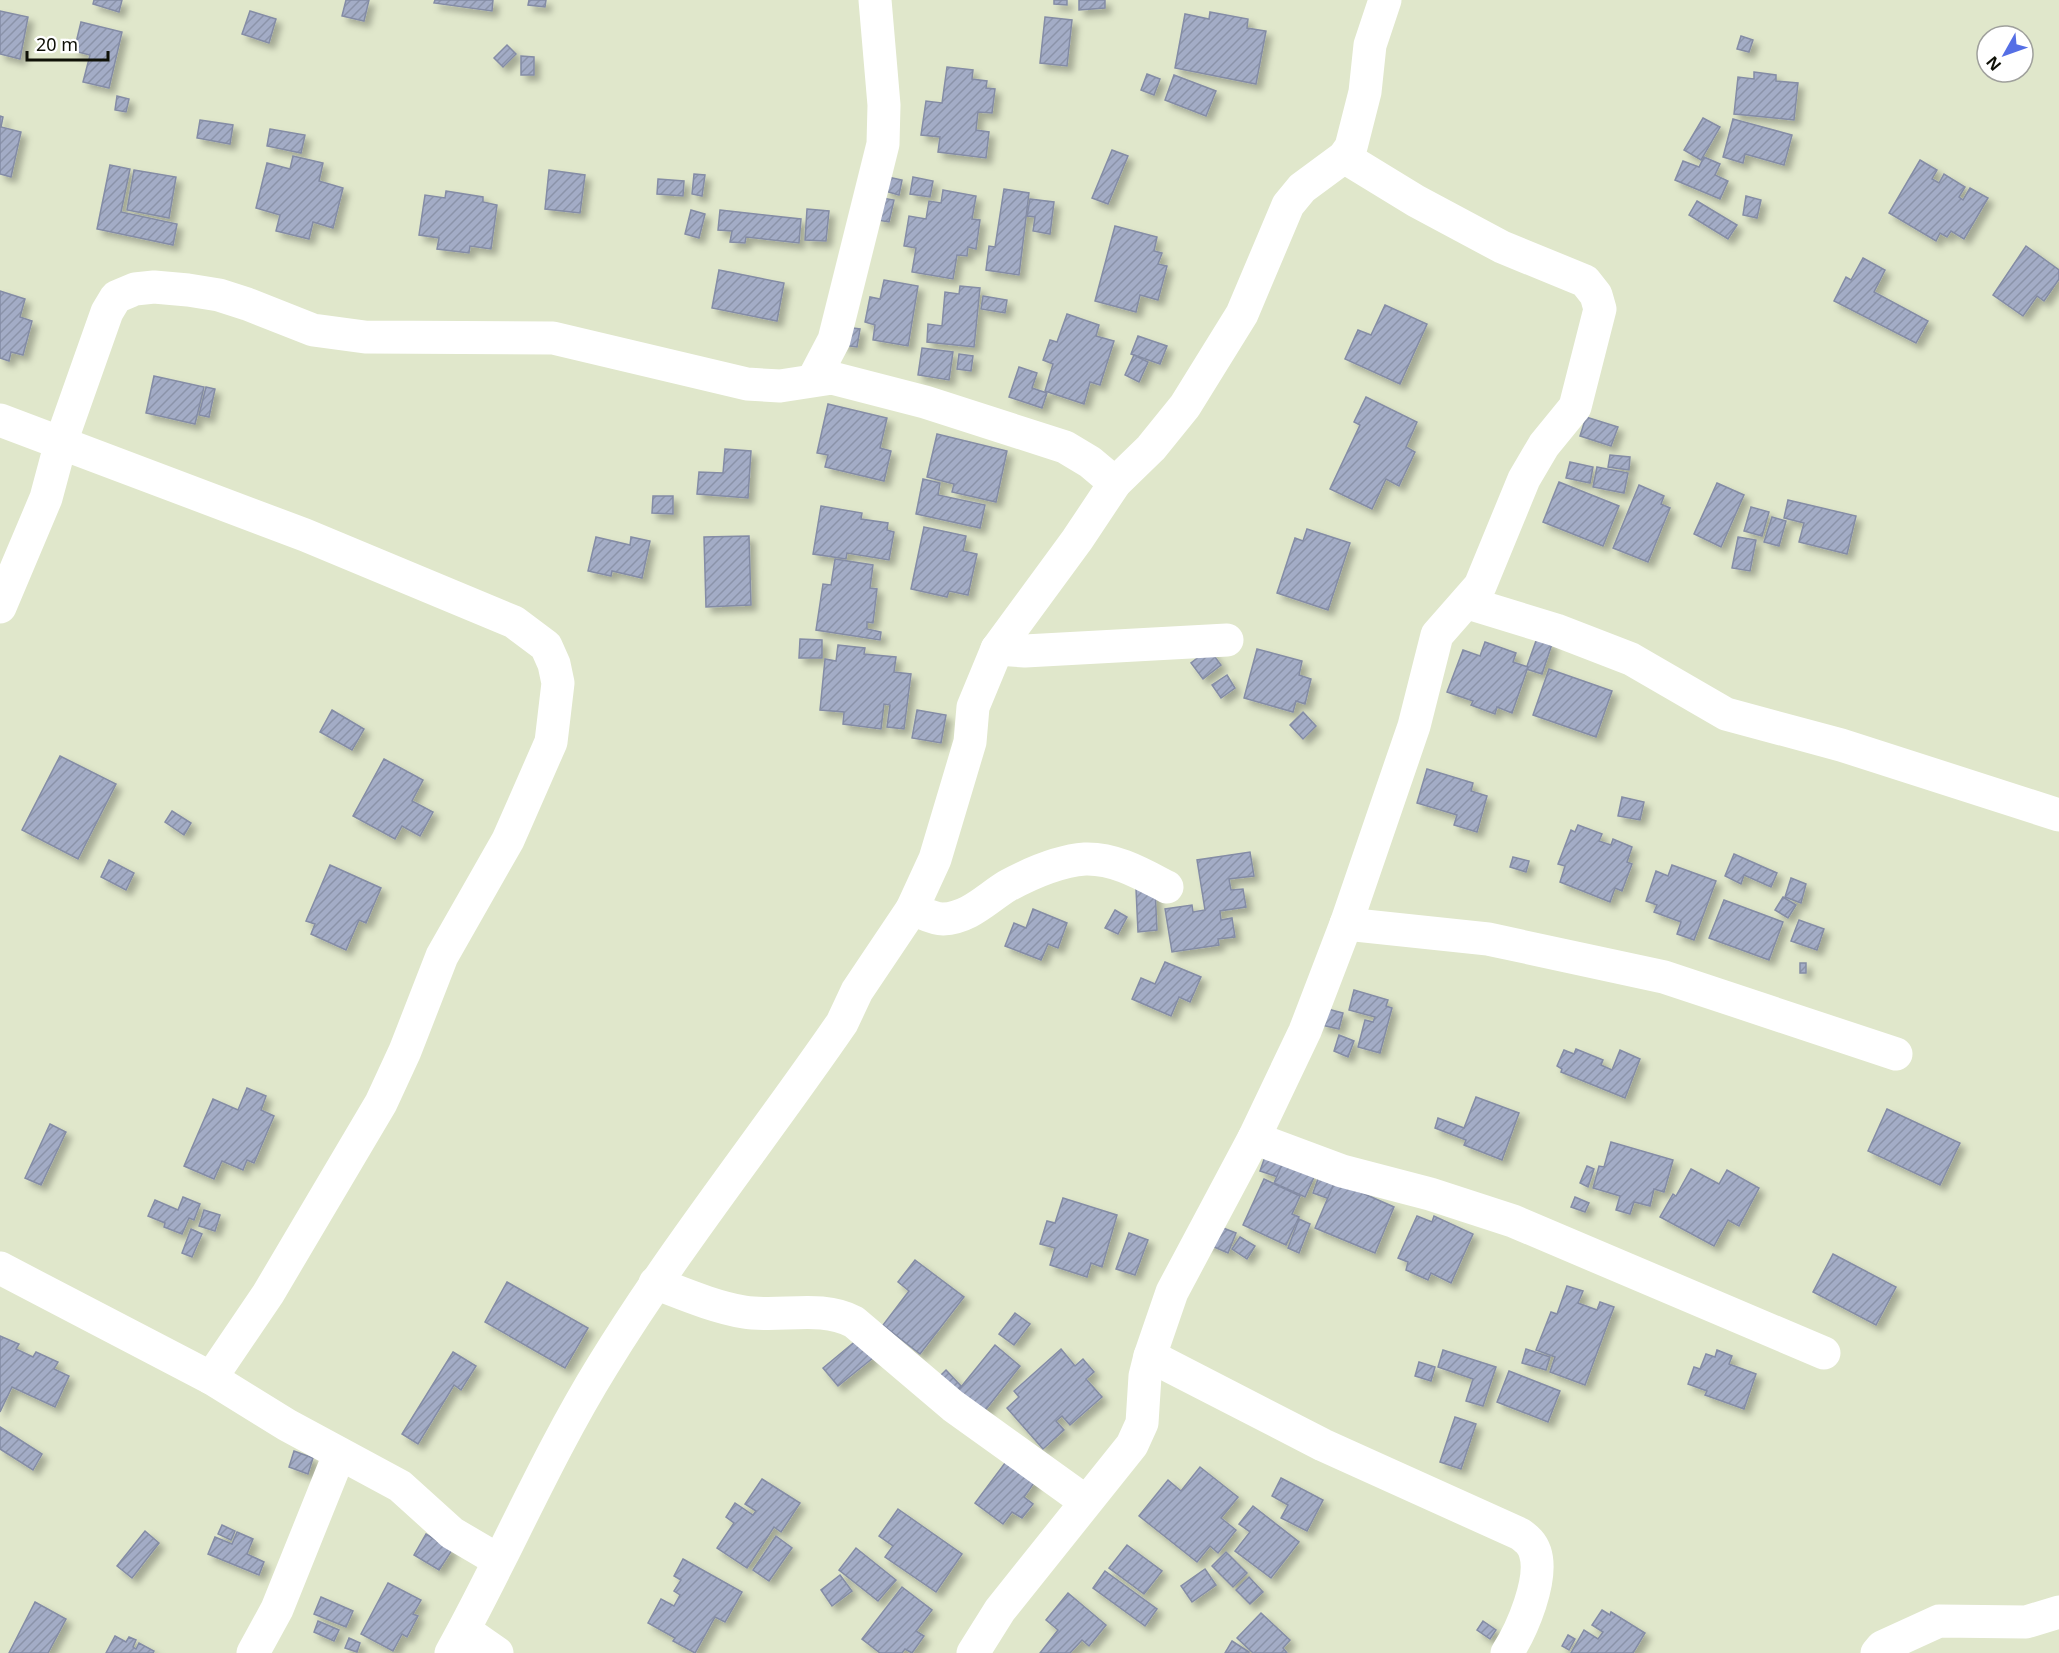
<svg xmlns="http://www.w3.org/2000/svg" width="2059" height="1653" viewBox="0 0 2059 1653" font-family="'Noto Sans',sans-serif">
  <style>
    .building { fill: url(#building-hatch); stroke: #848ca5; stroke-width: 1.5; filter: url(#shadow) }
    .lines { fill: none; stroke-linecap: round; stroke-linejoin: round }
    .minor { stroke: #fff; stroke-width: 33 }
  </style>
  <defs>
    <pattern id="building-hatch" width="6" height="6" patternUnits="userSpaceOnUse" patternTransform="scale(1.5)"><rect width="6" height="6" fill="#a3acc6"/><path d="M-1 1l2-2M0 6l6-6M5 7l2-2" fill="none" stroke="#8b93a9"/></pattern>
    <filter id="shadow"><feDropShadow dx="5.5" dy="5.5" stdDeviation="3" flood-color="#0004"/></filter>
  </defs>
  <rect width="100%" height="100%" fill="#e0e7cb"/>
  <g class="building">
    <polygon points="94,0 122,0 119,12 93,4"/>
    <polygon points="346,0 369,0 364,21 342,16"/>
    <polygon points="435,0 493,0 492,11 434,3"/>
    <polygon points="529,0 546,0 545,7 528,5"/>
    <polygon points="1054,0 1067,0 1067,5 1054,4"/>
    <polygon points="1079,0 1105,0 1105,8 1079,10"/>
    <polygon points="0,11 28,17 20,59 0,54"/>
    <polygon points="250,11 276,19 269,43 242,34"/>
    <polygon points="1210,12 1248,19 1247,28 1266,31 1256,84 1175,68 1185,14 1209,19"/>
    <polygon points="1045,17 1072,20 1067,66 1040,63"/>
    <polygon points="81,22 122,32 109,88 83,82 90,55 74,51"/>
    <polygon points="1741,36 1753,40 1749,52 1737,49"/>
    <polygon points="507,45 516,54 503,67 494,58"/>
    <polygon points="521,56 534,57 534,75 521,75"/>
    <polygon points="947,67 973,70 972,79 987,81 986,88 995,89 992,113 978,112 976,130 989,132 986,158 938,152 940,137 921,135 926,101 942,103"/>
    <polygon points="1754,72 1776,75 1776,81 1798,83 1794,120 1734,114 1738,77 1754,79"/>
    <polygon points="1147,74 1160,79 1154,95 1141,90"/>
    <polygon points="1174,75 1216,91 1206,116 1165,100"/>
    <polygon points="117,96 129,99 126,112 115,110"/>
    <polygon points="0,116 3,117 1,127 21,132 11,177 0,174"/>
    <polygon points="1703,118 1720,127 1701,160 1684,150"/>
    <polygon points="1733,119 1792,135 1784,165 1745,154 1743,163 1723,157"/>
    <polygon points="200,120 233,125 230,144 197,138"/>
    <polygon points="270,129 305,135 301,153 267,146"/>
    <polygon points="1112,150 1128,156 1108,204 1092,198"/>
    <polygon points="293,156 323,163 319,181 343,188 333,228 313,222 309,239 276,231 280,215 256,208 267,163 290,169"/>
    <polygon points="1704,157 1720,164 1715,175 1728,181 1720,199 1675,180 1683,161 1699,167"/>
    <polygon points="1920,160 1937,170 1932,179 1939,183 1944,174 1965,187 1959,197 1963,200 1970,188 1988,198 1964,239 1951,231 1947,237 1940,233 1936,241 1889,213"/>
    <polygon points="110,165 130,169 121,212 177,224 173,245 97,229"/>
    <polygon points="134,170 176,177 169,218 127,210"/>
    <polygon points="549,170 585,175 580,213 545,209"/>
    <polygon points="694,174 705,175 702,196 692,194"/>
    <polygon points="888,177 902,180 899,195 885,191"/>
    <polygon points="913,177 933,181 930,197 910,194"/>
    <polygon points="658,179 684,181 683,196 657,194"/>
    <polygon points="1004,189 1029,193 1019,275 986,270 989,246 995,247"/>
    <polygon points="943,190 976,196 972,219 980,220 976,249 968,247 967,256 957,255 953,279 912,272 916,248 904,246 909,216 926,219 929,201 941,203"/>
    <polygon points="446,191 483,197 483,202 497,205 491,249 470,246 469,253 437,249 439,238 419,235 425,195 445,198"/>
    <polygon points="1746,196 1761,200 1757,218 1743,215"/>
    <polygon points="882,198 894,200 889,222 877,220"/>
    <polygon points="1030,199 1054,202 1050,234 1033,231 1035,217 1027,216"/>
    <polygon points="1697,201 1737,225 1728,239 1689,215"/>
    <polygon points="807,209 829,211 826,241 805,240"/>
    <polygon points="691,210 705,214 699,238 685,234"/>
    <polygon points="720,210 801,219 799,243 746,237 745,243 730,242 732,231 718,230"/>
    <polygon points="1115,226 1157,237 1154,251 1162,253 1158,264 1167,266 1158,300 1140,295 1136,312 1095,301"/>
    <polygon points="2026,246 2059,270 2059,279 2044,301 2037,296 2023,316 1993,295"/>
    <polygon points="1863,258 1885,270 1874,292 1928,321 1916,343 1834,301 1846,277 1851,280"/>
    <polygon points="719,270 784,283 777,321 712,308"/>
    <polygon points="884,280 918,286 908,346 873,340 875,325 865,322 870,297 880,299"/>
    <polygon points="960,286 980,288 974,347 927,342 928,324 942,326 945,292 959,294"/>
    <polygon points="0,291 25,299 20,317 32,321 23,355 11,352 9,361 0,358"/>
    <polygon points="983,296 1007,300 1005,313 981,309"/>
    <polygon points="1385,305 1427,324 1400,384 1345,359 1358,330 1371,335"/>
    <polygon points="1067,314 1099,325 1096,336 1114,341 1100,385 1090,382 1084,404 1045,391 1053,364 1043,360 1050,340 1057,342"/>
    <polygon points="845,327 860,329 857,347 842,345"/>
    <polygon points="1138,336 1167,346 1160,364 1131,354"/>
    <polygon points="922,348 953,352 949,380 918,375"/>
    <polygon points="959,354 973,356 971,371 957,369"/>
    <polygon points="1134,355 1148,362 1139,382 1125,375"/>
    <polygon points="1019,367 1037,373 1032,388 1047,393 1042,408 1009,397"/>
    <polygon points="154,376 204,387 195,424 146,413"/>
    <polygon points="206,387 215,389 209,417 199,415"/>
    <polygon points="1366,397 1417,422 1406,447 1415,452 1399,486 1386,479 1372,509 1330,489 1360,425 1354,422"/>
    <polygon points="828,404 887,418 880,448 891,451 884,481 825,467 828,455 817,453"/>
    <polygon points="1586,417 1618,427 1611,446 1580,436"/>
    <polygon points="937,434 1007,451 996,502 952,492 954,484 927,477"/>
    <polygon points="725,449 751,451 748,498 697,494 699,472 723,473"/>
    <polygon points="1610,455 1630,457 1629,470 1608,467"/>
    <polygon points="1570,462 1593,467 1590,483 1566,478"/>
    <polygon points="1597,467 1628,473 1624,493 1593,487"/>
    <polygon points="923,479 940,483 938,495 985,505 980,528 916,514"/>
    <polygon points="1559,482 1619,506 1603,546 1543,522"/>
    <polygon points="1717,483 1744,495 1721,547 1694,534"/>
    <polygon points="1639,485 1664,496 1661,504 1670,508 1648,562 1613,548"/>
    <polygon points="653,496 673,496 673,514 652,513"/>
    <polygon points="1788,500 1856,516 1847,554 1799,542 1804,523 1784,518"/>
    <polygon points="821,506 862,513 861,519 888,523 887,530 894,532 889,560 847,553 846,559 813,554"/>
    <polygon points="1751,507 1769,512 1762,536 1744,531"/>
    <polygon points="1772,517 1786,521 1779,546 1764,542"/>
    <polygon points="924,527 966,536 963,551 977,554 968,595 949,591 947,597 911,589"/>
    <polygon points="1307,529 1350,543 1328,610 1277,593 1295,538 1303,541"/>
    <polygon points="749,536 751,605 706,607 704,537"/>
    <polygon points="596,537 630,545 631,537 650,541 642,578 612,571 611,576 588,571"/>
    <polygon points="1738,537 1756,540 1750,571 1732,568"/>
    <polygon points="835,559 873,565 870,588 877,589 873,623 867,622 867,629 881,632 880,640 816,630 823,584 831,585"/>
    <polygon points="1537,638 1552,644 1542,674 1526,669"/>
    <polygon points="800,639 822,640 822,658 799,658"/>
    <polygon points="1485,642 1516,653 1513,662 1528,667 1512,713 1497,707 1495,714 1471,705 1473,701 1447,692 1463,650 1480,656"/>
    <polygon points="838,645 865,648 864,654 896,657 894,672 911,674 904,729 887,727 890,705 884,704 881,729 843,724 844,712 820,710 825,659 836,661"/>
    <polygon points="1209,649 1221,665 1203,679 1191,663"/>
    <polygon points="1257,649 1302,661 1299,675 1311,679 1305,704 1296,701 1293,712 1244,698"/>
    <polygon points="1549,669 1612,691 1596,737 1533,715"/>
    <polygon points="1227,675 1235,688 1221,698 1212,685"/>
    <polygon points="332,710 364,729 352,750 320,732"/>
    <polygon points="917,710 946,715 941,743 912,738"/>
    <polygon points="1303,712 1316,726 1303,739 1290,725"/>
    <polygon points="60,756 116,784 78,859 22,830"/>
    <polygon points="384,759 423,780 412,801 433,812 420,836 402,826 395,839 353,816"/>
    <polygon points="1427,769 1473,783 1471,791 1487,796 1477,832 1454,825 1457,815 1417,803"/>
    <polygon points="1622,797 1644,802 1640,820 1618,816"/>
    <polygon points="172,811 191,823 184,835 165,822"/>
    <polygon points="1578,825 1602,834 1599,841 1611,845 1613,839 1632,847 1627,862 1632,864 1622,891 1615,888 1610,902 1560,882 1565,866 1558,864 1571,830 1575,832"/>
    <polygon points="1250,852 1254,876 1229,879 1231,890 1243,889 1246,907 1220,911 1221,920 1232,918 1235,937 1218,939 1219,945 1172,952 1165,909 1192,905 1193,912 1205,910 1197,860"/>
    <polygon points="1734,854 1777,873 1771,887 1744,875 1741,884 1725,876"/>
    <polygon points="1513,857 1529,861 1526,872 1510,867"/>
    <polygon points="109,860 134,873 126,890 101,877"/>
    <polygon points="330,865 381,888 366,923 359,920 346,950 311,934 315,924 306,921"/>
    <polygon points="1672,865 1716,881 1694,940 1677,934 1681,922 1654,912 1657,905 1646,901 1656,871 1668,876"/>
    <polygon points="1791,878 1806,884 1801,903 1785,897"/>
    <polygon points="1155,888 1157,930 1138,932 1136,889"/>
    <polygon points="1783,897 1796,905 1788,918 1775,910"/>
    <polygon points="1724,900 1783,922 1769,960 1709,938"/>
    <polygon points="1033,909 1067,923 1058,948 1048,944 1041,960 1005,946 1014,923 1026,928"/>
    <polygon points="1115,910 1127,917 1118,934 1105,928"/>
    <polygon points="1799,920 1824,929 1817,950 1791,941"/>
    <polygon points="1165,962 1201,977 1190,1002 1179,997 1171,1016 1132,999 1141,978 1155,984"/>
    <rect x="1800" y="963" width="6" height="10"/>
    <polygon points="1354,990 1388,1000 1386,1006 1392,1008 1380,1053 1358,1047 1365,1020 1373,1022 1375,1017 1349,1010"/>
    <polygon points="1324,1008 1343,1013 1339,1029 1321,1025"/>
    <polygon points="1339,1035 1354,1041 1348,1057 1334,1051"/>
    <polygon points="1576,1049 1603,1060 1601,1065 1612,1070 1620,1050 1640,1059 1625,1098 1561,1072 1562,1069 1557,1066 1564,1050 1574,1054"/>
    <polygon points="247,1088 266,1096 261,1110 274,1116 254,1163 247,1160 243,1170 222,1161 214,1179 184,1166 213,1099 238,1110"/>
    <polygon points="1476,1097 1519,1113 1502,1160 1464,1145 1466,1140 1435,1128 1438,1118 1464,1128"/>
    <polygon points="1887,1109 1960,1143 1940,1185 1868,1151"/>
    <polygon points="50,1124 66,1132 41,1185 25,1178"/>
    <polygon points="1611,1142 1673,1160 1664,1192 1654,1189 1650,1206 1634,1202 1630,1214 1616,1210 1620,1196 1593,1188 1599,1166 1604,1167"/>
    <polygon points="1267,1151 1297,1161 1290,1181 1260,1171"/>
    <polygon points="1283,1162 1315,1175 1305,1197 1274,1183"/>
    <polygon points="1587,1166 1594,1169 1588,1187 1580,1183"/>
    <polygon points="1691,1169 1719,1184 1727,1170 1759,1188 1739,1226 1728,1220 1714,1246 1660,1217 1673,1194 1676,1196"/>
    <polygon points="1319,1176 1341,1184 1335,1201 1313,1193"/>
    <polygon points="1264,1179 1300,1196 1292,1214 1299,1217 1286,1245 1243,1225"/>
    <polygon points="1335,1181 1394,1207 1375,1253 1315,1228"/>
    <polygon points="183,1197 200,1204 194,1220 189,1218 182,1234 164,1227 165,1223 148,1216 155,1200 178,1210"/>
    <polygon points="1575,1197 1589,1203 1585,1212 1571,1207"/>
    <polygon points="1063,1198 1117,1215 1102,1267 1091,1263 1087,1277 1050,1265 1055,1248 1040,1244 1047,1221 1055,1223"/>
    <polygon points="204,1210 220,1215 215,1231 199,1226"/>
    <polygon points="1417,1216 1432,1222 1434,1216 1473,1234 1451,1283 1431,1273 1428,1280 1406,1270 1408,1262 1398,1258"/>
    <polygon points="1299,1219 1310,1224 1299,1253 1288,1248"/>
    <polygon points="1213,1224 1236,1233 1228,1253 1205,1243"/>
    <polygon points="191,1229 202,1234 192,1257 182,1253"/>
    <polygon points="1129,1233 1148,1240 1135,1275 1116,1269"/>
    <polygon points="1240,1237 1255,1246 1247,1259 1232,1249"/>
    <polygon points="1833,1254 1896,1287 1876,1325 1813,1292"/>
    <polygon points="915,1260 964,1297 920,1354 883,1325 909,1291 898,1282"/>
    <polygon points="507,1282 588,1328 565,1368 485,1322"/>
    <polygon points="1567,1286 1583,1291 1578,1303 1597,1310 1600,1302 1614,1307 1585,1385 1550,1372 1555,1357 1536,1350 1551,1312 1557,1314"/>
    <polygon points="1015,1313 1030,1324 1014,1345 999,1334"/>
    <polygon points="0,1336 19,1344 16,1349 33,1357 36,1352 58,1362 54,1369 69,1376 55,1407 12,1387 0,1412"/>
    <polygon points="858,1339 873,1358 838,1386 823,1368"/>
    <polygon points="995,1345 1020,1366 983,1413 957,1392"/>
    <polygon points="1061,1349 1075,1366 1083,1359 1094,1372 1086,1379 1102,1397 1070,1425 1062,1416 1056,1421 1064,1430 1043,1449 1007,1408 1019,1397 1014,1391"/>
    <polygon points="1526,1349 1550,1357 1546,1370 1522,1363"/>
    <polygon points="1443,1350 1496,1367 1483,1406 1466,1401 1473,1379 1438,1367"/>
    <polygon points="1717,1350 1732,1356 1729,1364 1756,1374 1744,1409 1705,1395 1707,1391 1688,1384 1694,1367 1700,1369 1706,1354 1715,1357"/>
    <polygon points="453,1352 476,1366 461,1390 454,1385 418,1444 402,1434"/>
    <polygon points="1419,1362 1435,1367 1431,1381 1415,1376"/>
    <polygon points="946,1370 961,1386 947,1398 933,1383"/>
    <polygon points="1509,1371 1560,1391 1548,1422 1497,1402"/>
    <polygon points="1455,1417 1476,1424 1461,1469 1440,1462"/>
    <polygon points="0,1427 42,1454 33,1470 0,1449"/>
    <polygon points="294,1451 313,1458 308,1474 289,1467"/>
    <polygon points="1008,1459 1036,1480 1024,1497 1033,1504 1022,1518 1012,1512 1003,1524 975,1503"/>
    <polygon points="1200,1467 1238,1497 1221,1518 1236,1530 1218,1553 1210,1546 1197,1562 1139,1516 1168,1480 1181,1491"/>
    <polygon points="1281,1478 1323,1500 1307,1531 1281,1518 1288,1505 1272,1496"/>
    <polygon points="762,1479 800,1503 781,1532 774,1527 747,1568 717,1548 734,1523 726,1517 735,1503 753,1515 756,1511 745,1504"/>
    <polygon points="1253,1506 1299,1542 1271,1578 1235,1551 1250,1532 1239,1524"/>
    <polygon points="898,1509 962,1554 936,1592 885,1557 893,1546 879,1536"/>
    <polygon points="222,1525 235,1531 231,1540 218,1534"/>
    <polygon points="145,1531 159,1543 132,1578 117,1566"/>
    <polygon points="237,1532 253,1539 247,1554 264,1562 259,1575 208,1554 215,1537 232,1544"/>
    <polygon points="426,1534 452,1550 439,1570 414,1555"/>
    <polygon points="776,1536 792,1548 769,1581 753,1570"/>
    <polygon points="1127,1545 1162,1571 1144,1594 1109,1568"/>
    <polygon points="856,1548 896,1580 878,1601 839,1570"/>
    <polygon points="1226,1552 1247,1573 1233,1587 1212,1566"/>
    <polygon points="683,1559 742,1592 725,1622 715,1617 695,1653 673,1641 675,1638 648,1623 661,1599 674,1606 680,1595 674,1591 681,1580 674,1576"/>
    <polygon points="1205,1569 1216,1585 1192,1602 1181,1586"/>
    <polygon points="1105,1571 1157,1609 1145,1626 1093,1588"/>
    <polygon points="840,1575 852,1591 832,1606 821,1590"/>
    <polygon points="1249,1577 1263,1592 1250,1604 1236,1590"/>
    <polygon points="388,1583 421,1600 413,1614 418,1616 407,1637 402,1634 393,1651 361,1634"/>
    <polygon points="902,1587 932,1610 916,1631 924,1636 912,1653 905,1649 902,1653 880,1653 862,1639"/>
    <polygon points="1068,1593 1106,1625 1089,1646 1082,1640 1070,1653 1040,1653 1058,1630 1046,1620"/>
    <polygon points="321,1597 353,1611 346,1627 314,1614"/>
    <polygon points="35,1602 66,1619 48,1653 9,1653"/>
    <polygon points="1602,1610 1610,1615 1611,1612 1645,1633 1633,1653 1571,1653 1584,1630 1598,1639 1603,1632 1592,1625"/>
    <polygon points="1261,1613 1290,1640 1283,1648 1287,1653 1253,1653 1237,1638"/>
    <polygon points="318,1621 339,1630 334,1641 314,1632"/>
    <polygon points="1483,1621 1496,1630 1490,1639 1477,1630"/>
    <polygon points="1568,1635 1575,1639 1569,1650 1562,1646"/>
    <polygon points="115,1636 126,1642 129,1637 136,1640 133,1647 136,1649 139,1643 154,1651 153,1653 106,1653"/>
    <polygon points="349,1638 360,1643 357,1652 345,1648"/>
    <polygon points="1232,1641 1249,1652 1249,1653 1225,1653"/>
  </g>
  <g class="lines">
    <g class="minor">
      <polyline points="813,380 834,340 883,144 884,105 875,0"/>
      <polyline points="0,420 305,535 514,622 546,646 554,664 558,683 551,742 508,840 442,956 405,1051 381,1103 268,1294 211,1378"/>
      <polyline points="1468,603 1556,630 1631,659 1726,714 1841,745 2059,815"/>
      <polyline points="0,607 46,498 61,442 107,312 116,297 135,289 154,287 188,290 219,295 247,304 313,330 365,337 553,338 747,384 780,386 832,378 925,402 1065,447 1090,462 1115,483"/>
      <polyline points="997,649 1025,651 1227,640"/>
      <path d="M912,909c9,3 21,10 31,10 26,-1 43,-20 64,-33 24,-13 51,-25 78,-27 30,-1 57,15 82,28"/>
      <polyline points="1346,924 1488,939 1664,977 1896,1054"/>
      <polyline points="1254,1138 1342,1171 1430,1194 1513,1221 1824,1353"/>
      <polyline points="0,1268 211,1378 287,1425 400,1486 452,1533 498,1560"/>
      <path d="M655,1283c29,11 59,24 89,29 36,6 77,-8 110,10l99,84 132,95"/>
      <path d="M1150,1356l173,89 197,89c7,5 12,9 15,18 9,27 -13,78 -28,101"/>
      <polyline points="464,1630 497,1653"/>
      <polyline points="253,1653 277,1609 339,1455"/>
      <path d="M451,1653c53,-95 95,-196 152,-288 73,-119 160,-227 239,-342l15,-32 55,-82 23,-50 35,-117 3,-35 24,-58 80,-109 38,-57 36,-35 34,-42 57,-92 46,-109 14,-17 42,-31 7,-10 14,-55 5,-47 15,-45"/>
      <polyline points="973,1653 1000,1610 1132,1445 1142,1423 1145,1376 1150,1356 1172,1292 1254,1138 1305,1031 1346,924 1414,726 1437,635 1480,586 1524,479 1544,445 1575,407 1600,309 1596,295 1585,281 1502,247 1416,201 1344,157"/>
      <polyline points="1877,1653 1882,1647 1939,1621 2026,1622 2059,1612"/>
    </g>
  </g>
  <g transform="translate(2005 54) rotate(230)"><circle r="28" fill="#ffffff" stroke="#9fa09c" stroke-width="1.5"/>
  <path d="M0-4.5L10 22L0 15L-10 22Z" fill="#556fe5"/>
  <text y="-9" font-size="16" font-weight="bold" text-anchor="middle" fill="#0f1107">N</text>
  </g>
  <path d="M27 51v9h81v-9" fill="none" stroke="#0f1107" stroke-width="3"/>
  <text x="36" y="51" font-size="18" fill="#0f1107" stroke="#ffffff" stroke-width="4.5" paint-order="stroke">20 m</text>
</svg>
